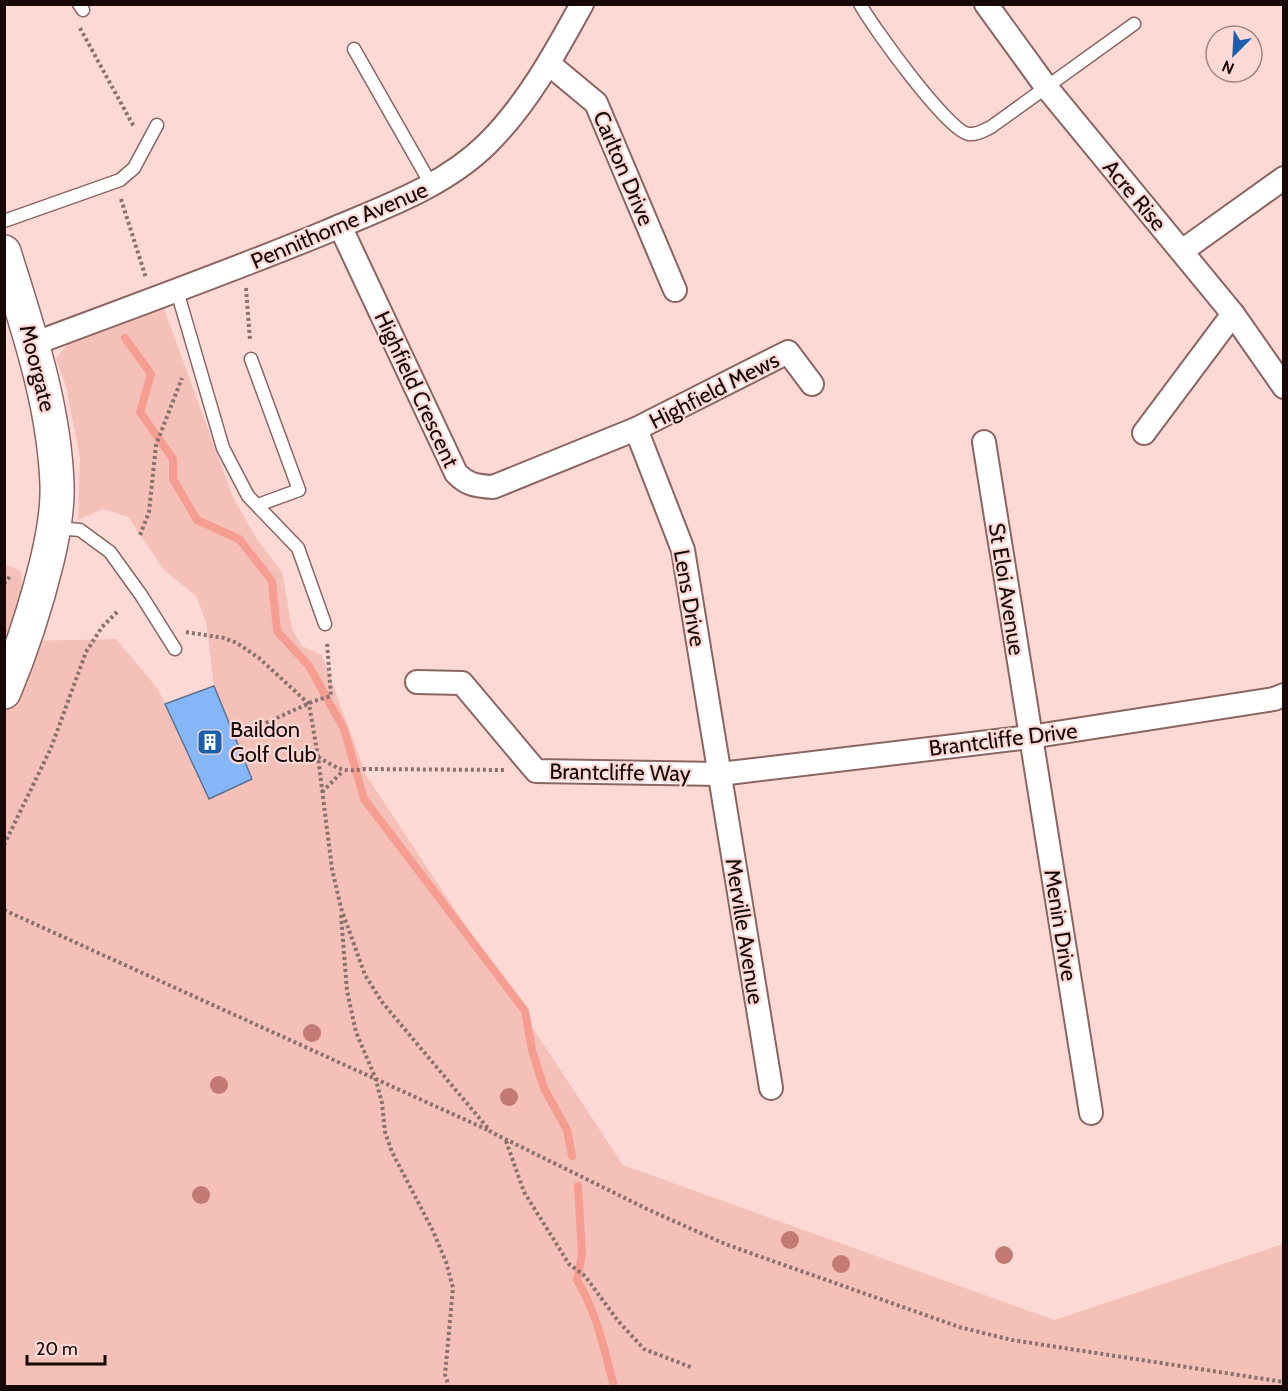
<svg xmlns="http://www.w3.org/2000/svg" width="1288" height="1391" viewBox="0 0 1288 1391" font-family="Cabin,sans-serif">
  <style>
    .green { fill: #f5c0b8 }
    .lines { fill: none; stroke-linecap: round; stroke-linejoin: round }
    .stream { stroke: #f59d91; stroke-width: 8 }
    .building { fill: #85b7f8; stroke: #5e738f; stroke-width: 1.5 }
    .lane-casing { stroke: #8b6560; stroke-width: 15 }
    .street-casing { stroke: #8b6560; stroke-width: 26 }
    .secondary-casing { stroke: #8b6560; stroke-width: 36 }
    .path { stroke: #89716e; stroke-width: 4; stroke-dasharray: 3 3; stroke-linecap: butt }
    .lane { stroke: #fff; stroke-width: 12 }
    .street { stroke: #fff; stroke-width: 22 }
    .secondary { stroke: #fff; stroke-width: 33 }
    .tree { fill: #c27a74 }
    .labels { text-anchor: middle; stroke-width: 4.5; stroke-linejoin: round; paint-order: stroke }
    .street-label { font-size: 22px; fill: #150806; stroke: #fcd9d4 }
    .poi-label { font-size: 22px; fill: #150806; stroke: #fcd9d4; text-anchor: start }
  </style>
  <rect width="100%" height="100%" fill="#fcd9d4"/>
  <polygon class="green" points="163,306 232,495 256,538 282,572 292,629 302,646 322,655 366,775 623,1165 1054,1320 1283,1244 1283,1386 5,1386 5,564 21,571 25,641 116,639 158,689 209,799 252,779 214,686 206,622 196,596 164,570 128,517 103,509 78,520 80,458 66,386 56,359 68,343"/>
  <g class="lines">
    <g class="stream">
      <polyline points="125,338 151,374 140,412 173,459 173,479 197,520 239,539 272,581 277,631 309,666 344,729 364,799 525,1011 532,1050 544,1088 567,1130 572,1156"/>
      <path d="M578,1186l4,68 -5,26c20,33 27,69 37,106"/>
    </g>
  </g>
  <polygon class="building" points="214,686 252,779 209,799 165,704"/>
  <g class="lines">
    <g class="lane-casing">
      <g id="lane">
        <polyline points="79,4 83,10"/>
        <path d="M860,4c12,22 89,129 109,130 8,1 16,-4 22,-7l143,-103"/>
        <polyline points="354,49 432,186"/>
        <polyline points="4,221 120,180 134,168 157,125"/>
        <polyline points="177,291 223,448 248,496 298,548 325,624"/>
        <polyline points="251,359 299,490 258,505"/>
        <polyline points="56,528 80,530 110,552 141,595 175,649"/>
      </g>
    </g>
    <g class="street-casing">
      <g id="street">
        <polyline points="986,4 1047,88 1233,314 1284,387"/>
        <polyline points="549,64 596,103 675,290"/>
        <path d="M340,226l116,247c11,12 21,13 37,14l143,-58 152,-77 24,32"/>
        <polyline points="1182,251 1284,178"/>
        <path d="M33,344c98,-37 196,-72 293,-112 56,-24 118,-45 162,-89 40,-40 67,-90 94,-139"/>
        <polyline points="636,429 683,550 771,1088"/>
        <polyline points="1144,433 1233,314"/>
        <polyline points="984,442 1091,1113"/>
        <polyline points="417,682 462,683 536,771 720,774 1030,737 1274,699 1284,695"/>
      </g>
    </g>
    <g class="secondary-casing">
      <path id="secondary" d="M4,252c24,77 50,152 53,232 1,26 -4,52 -10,77 -11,45 -25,88 -43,131"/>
    </g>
    <g class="path">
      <polyline points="80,28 134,127"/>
      <polyline points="121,199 146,278"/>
      <polyline points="246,288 250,340"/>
      <polyline points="140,535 149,512 156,445 182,378"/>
      <polyline points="4,584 11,575"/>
      <polyline points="186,632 224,638 237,643 259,658 309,704 318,757 332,869 341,908 365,975 382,1002 491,1132 647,1209 725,1244 959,1327 1012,1340 1284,1382"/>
      <polyline points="244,733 314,701 331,696 327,642"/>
      <path d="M318,757c20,11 23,16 46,12l141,1"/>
      <polyline points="322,792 343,771"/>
      <polyline points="4,845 51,748 86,652 102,627 117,612"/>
      <polyline points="4,910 490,1131"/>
      <polyline points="341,915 347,991 356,1032 375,1077 382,1103 385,1132 392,1152 433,1231 446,1262 453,1288 445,1375 449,1386"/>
      <polyline points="506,1141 524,1192 569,1264 585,1276 618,1321 644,1349 693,1368"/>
    </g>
    <use href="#lane" class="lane"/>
    <use href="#street" class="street"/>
    <use href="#secondary" class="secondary"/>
  </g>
  <g class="tree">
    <circle cx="312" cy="1033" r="9"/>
    <circle cx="219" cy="1085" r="9"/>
    <circle cx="509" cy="1097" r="9"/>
    <circle cx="201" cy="1195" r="9"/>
    <circle cx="790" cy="1240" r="9"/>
    <circle cx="1004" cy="1255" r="9"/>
    <circle cx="841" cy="1264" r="9"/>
  </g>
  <defs>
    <g id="building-square" transform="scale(1.35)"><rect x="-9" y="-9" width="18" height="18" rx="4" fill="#1a5faf" stroke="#fcd9d4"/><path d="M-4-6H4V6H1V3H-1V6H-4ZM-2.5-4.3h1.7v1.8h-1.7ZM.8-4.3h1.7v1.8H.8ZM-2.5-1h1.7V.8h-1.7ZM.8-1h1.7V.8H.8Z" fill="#fff"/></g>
  </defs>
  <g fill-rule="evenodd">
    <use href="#building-square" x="210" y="742"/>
  </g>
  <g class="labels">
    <g class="street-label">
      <text transform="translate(624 168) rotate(67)" y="8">Carlton Drive</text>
      <text transform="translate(1135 195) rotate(50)" y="8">Acre Rise</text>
      <text transform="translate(339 225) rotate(-23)" y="8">Pennithorne Avenue</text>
      <text transform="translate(38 368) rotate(76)" y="8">Moorgate</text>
      <text transform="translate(417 389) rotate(65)" y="8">Highfield Crescent</text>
      <text transform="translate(714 390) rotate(-27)" y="8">Highfield Mews</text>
      <text transform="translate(1007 589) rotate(81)" y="8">St Eloi Avenue</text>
      <text transform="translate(690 598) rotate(80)" y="8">Lens Drive</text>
      <text transform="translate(1003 739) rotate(-7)" y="8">Brantcliffe Drive</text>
      <text transform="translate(620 772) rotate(1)" y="8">Brantcliffe Way</text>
      <text transform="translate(1061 925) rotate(81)" y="8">Menin Drive</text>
      <text transform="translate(745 931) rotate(81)" y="8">Merville Avenue</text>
    </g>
    <g class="poi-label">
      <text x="230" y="737">Baildon<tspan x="230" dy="25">Golf Club</tspan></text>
    </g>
  </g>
  <rect width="1288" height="1391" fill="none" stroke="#150806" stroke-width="12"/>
  <g transform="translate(1234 54) rotate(204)"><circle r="28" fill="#fcd9d4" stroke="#a08582" stroke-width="1.5"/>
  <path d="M0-4.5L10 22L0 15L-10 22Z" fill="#1a5faf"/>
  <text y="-9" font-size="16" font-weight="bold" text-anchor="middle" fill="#150806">N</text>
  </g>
  <path d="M27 1355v9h78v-9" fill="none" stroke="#150806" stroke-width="3"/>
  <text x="36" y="1355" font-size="18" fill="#150806" stroke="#fcd9d4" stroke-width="4.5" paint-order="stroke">20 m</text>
</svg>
